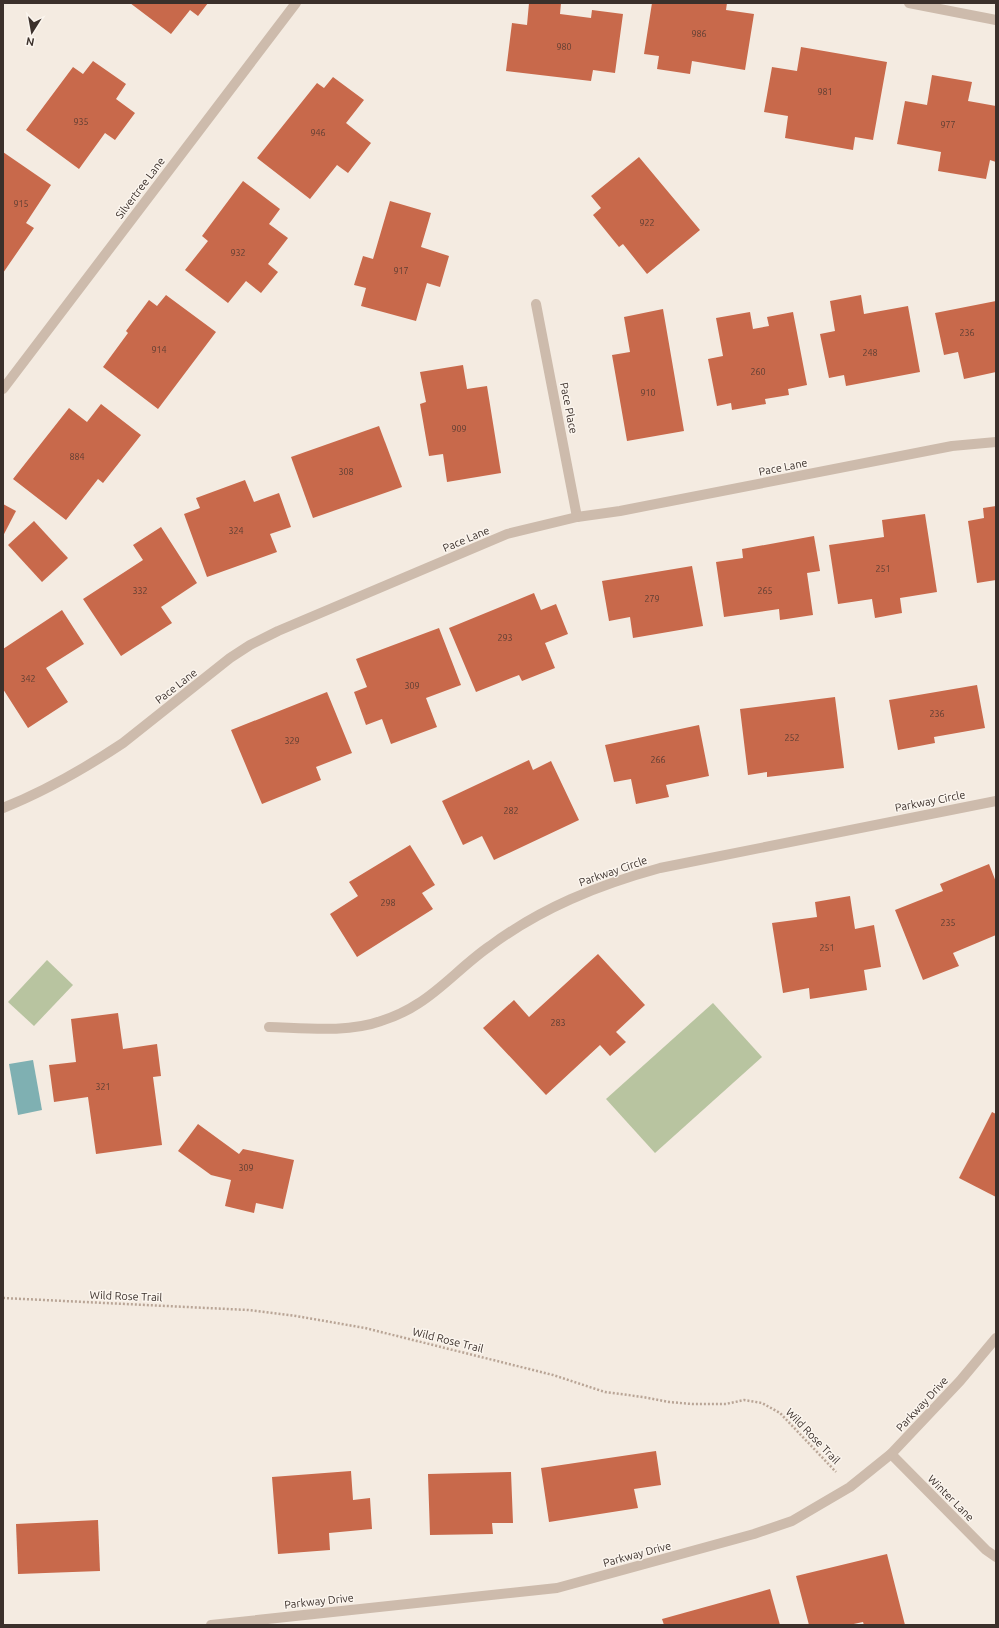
<svg xmlns="http://www.w3.org/2000/svg" width="999" height="1628" viewBox="0 0 999 1628" font-family="Ubuntu,sans-serif">
  <style>
    .green { fill: #b8c4a0 }
    .water { fill: #7fb0b2 }
    .building { fill: #c8694b }
    .lines { fill: none; stroke-linecap: round; stroke-linejoin: round }
    .path { stroke: #b9a596; stroke-width: 2.5; stroke-dasharray: 2 2; stroke-linecap: butt }
    .street { stroke: #cdbbac; stroke-width: 10 }
    .labels { text-anchor: middle; stroke-width: 3; stroke-linejoin: round; paint-order: stroke }
    .number-label { font-size: 9px; fill: #5e3e33 }
    .street-label { font-size: 11px; fill: #3b302b; stroke: #fbf5ee }
  </style>
  <rect width="100%" height="100%" fill="#f4ebe1"/>
  <g class="green">
    <polygon points="47,960 73,985 34,1026 8,1002"/>
    <polygon points="713,1003 762,1057 655,1153 606,1099"/>
  </g>
  <polygon class="water" points="33,1060 42,1110 18,1115 9,1064"/>
  <g class="building">
    <polygon points="130,3 208,3 198,16 190,10 171,34"/>
    <polygon points="529,3 561,3 560,14 591,18 592,10 623,14 615,73 593,70 591,81 506,71 512,23 527,25"/>
    <polygon points="652,3 727,3 726,10 754,14 745,70 692,61 690,74 657,69 659,56 644,54"/>
    <polygon points="801,47 887,62 873,140 855,137 853,150 785,138 788,116 764,112 772,67 797,71"/>
    <polygon points="93,61 126,84 116,99 135,113 115,140 105,133 79,169 26,130 73,67 83,74"/>
    <polygon points="932,75 972,82 968,101 996,106 996,162 990,160 986,179 938,171 941,152 897,144 905,101 927,105"/>
    <polygon points="333,77 364,100 346,123 371,143 348,173 337,165 310,199 257,158 317,83 324,88"/>
    <polygon points="3,152 51,185 26,223 34,228 3,273"/>
    <polygon points="639,157 700,230 647,274 623,244 619,247 593,215 601,208 591,196"/>
    <polygon points="243,181 280,209 269,224 288,238 268,264 278,272 261,293 246,281 228,303 185,270 208,241 202,236"/>
    <polygon points="390,201 431,213 421,247 449,256 440,287 427,283 416,321 361,306 366,288 354,285 363,256 373,259"/>
    <polygon points="166,295 216,332 158,409 103,367 128,333 126,331 149,300 157,306"/>
    <polygon points="861,295 864,314 908,306 920,372 846,386 844,375 829,378 820,334 835,331 830,301"/>
    <polygon points="996,301 996,372 964,379 958,352 944,355 935,313"/>
    <polygon points="663,309 684,431 627,441 612,355 630,352 624,317"/>
    <polygon points="750,312 753,329 769,326 767,317 793,312 807,385 788,389 789,395 765,399 766,404 732,410 731,403 717,406 708,359 723,356 716,318"/>
    <polygon points="463,365 467,389 487,386 501,473 447,482 443,454 429,456 420,404 426,402 420,372"/>
    <polygon points="101,404 141,435 103,483 98,479 66,520 13,479 69,408 87,422"/>
    <polygon points="379,426 402,487 313,518 291,457"/>
    <polygon points="245,480 254,502 279,493 291,527 270,534 277,552 207,577 184,514 200,508 196,498"/>
    <polygon points="3,504 16,511 3,536"/>
    <polygon points="996,506 996,580 977,583 968,521 984,518 983,508"/>
    <polygon points="925,514 937,592 900,598 902,613 875,618 872,599 838,604 829,545 884,537 882,520"/>
    <polygon points="34,521 68,558 42,582 8,545"/>
    <polygon points="161,527 197,583 161,607 172,623 121,656 83,599 143,560 133,545"/>
    <polygon points="814,536 820,571 807,573 813,615 780,620 779,609 724,617 716,562 743,558 742,549"/>
    <polygon points="692,566 703,626 633,638 630,617 609,621 602,581"/>
    <polygon points="534,593 541,610 556,604 568,634 545,643 555,668 522,681 519,675 476,692 449,628"/>
    <polygon points="62,610 84,644 46,668 68,702 28,728 3,689 3,649"/>
    <polygon points="439,628 461,685 426,698 437,727 391,744 382,719 366,725 354,692 367,687 356,659"/>
    <polygon points="977,685 985,728 934,737 935,743 898,750 889,700"/>
    <polygon points="327,692 352,753 316,767 321,780 262,804 231,730"/>
    <polygon points="835,697 844,768 767,777 767,772 748,775 740,709"/>
    <polygon points="699,725 709,776 666,785 669,797 636,804 631,779 614,782 605,745"/>
    <polygon points="529,760 533,770 551,761 579,820 494,860 482,836 463,845 442,801"/>
    <polygon points="410,845 435,885 422,893 433,909 357,957 330,914 358,896 349,882"/>
    <polygon points="989,864 996,882 996,935 953,953 959,966 923,980 895,910 943,891 940,884"/>
    <polygon points="850,896 855,929 874,925 881,967 864,970 867,990 810,999 809,988 783,993 772,923 817,917 815,902"/>
    <polygon points="598,954 645,1005 616,1032 626,1042 610,1056 600,1045 546,1095 483,1028 514,1000 529,1017"/>
    <polygon points="118,1013 123,1049 157,1044 161,1076 153,1077 162,1145 96,1154 88,1097 54,1102 49,1065 76,1062 71,1019"/>
    <polygon points="992,1112 996,1114 996,1197 959,1178"/>
    <polygon points="198,1124 239,1154 243,1149 294,1160 283,1209 256,1203 254,1213 225,1206 231,1180 211,1175 178,1151"/>
    <polygon points="656,1451 661,1485 634,1489 638,1508 549,1522 541,1468"/>
    <polygon points="351,1471 353,1500 370,1498 372,1529 329,1533 330,1550 278,1554 272,1477"/>
    <polygon points="511,1472 513,1523 492,1523 493,1534 430,1535 428,1474"/>
    <polygon points="98,1520 100,1571 18,1574 16,1524"/>
    <polygon points="887,1554 905,1625 864,1625 863,1622 849,1625 809,1625 796,1576"/>
    <polygon points="770,1589 780,1625 664,1625 662,1619"/>
  </g>
  <g class="lines">
    <polyline class="path" points="3,1298 248,1310 296,1316 365,1328 553,1375 605,1392 643,1397 669,1402 692,1404 726,1404 744,1400 762,1403 780,1413 836,1472"/>
    <g class="street">
      <polyline points="909,3 996,20"/>
      <polyline points="536,304 577,517"/>
      <polyline points="3,389 296,3"/>
      <path d="M3,808c40,-16 84,-41 120,-65l107,-85 20,-13 28,-14 229,-97 70,-17 43,-6 332,-65 44,-4"/>
      <path d="M269,1027c35,1 79,6 112,-6 13,-4 26,-10 38,-18 24,-15 46,-40 71,-57 51,-38 108,-61 170,-78l336,-67"/>
      <polyline points="891,1454 986,1550 996,1557"/>
      <polyline points="211,1625 557,1588 754,1534 792,1521 850,1487 891,1454 960,1381 996,1338"/>
    </g>
  </g>
  <g class="labels">
    <g class="number-label">
      <text x="699" y="37">986</text>
      <text x="564" y="50">980</text>
      <text x="825" y="95">981</text>
      <text x="81" y="125">935</text>
      <text x="948" y="128">977</text>
      <text x="318" y="136">946</text>
      <text x="21" y="207">915</text>
      <text x="647" y="226">922</text>
      <text x="238" y="256">932</text>
      <text x="401" y="274">917</text>
      <text x="967" y="336">236</text>
      <text x="159" y="353">914</text>
      <text x="870" y="356">248</text>
      <text x="758" y="375">260</text>
      <text x="648" y="396">910</text>
      <text x="459" y="432">909</text>
      <text x="77" y="460">884</text>
      <text x="346" y="475">308</text>
      <text x="236" y="534">324</text>
      <text x="883" y="572">251</text>
      <text x="140" y="594">332</text>
      <text x="765" y="594">265</text>
      <text x="652" y="602">279</text>
      <text x="505" y="641">293</text>
      <text x="28" y="682">342</text>
      <text x="412" y="689">309</text>
      <text x="937" y="717">236</text>
      <text x="792" y="741">252</text>
      <text x="292" y="744">329</text>
      <text x="658" y="763">266</text>
      <text x="511" y="814">282</text>
      <text x="388" y="906">298</text>
      <text x="948" y="926">235</text>
      <text x="827" y="951">251</text>
      <text x="558" y="1026">283</text>
      <text x="103" y="1090">321</text>
      <text x="246" y="1171">309</text>
    </g>
    <g class="street-label">
      <text transform="translate(140 188) rotate(-53)" y="4">Silvertree Lane</text>
      <text transform="translate(569 408) rotate(79)" y="4">Pace Place</text>
      <text transform="translate(783 467) rotate(-11)" y="4">Pace Lane</text>
      <text transform="translate(466 539) rotate(-23)" y="4">Pace Lane</text>
      <text transform="translate(176 686) rotate(-38)" y="4">Pace Lane</text>
      <text transform="translate(930 801) rotate(-11)" y="4">Parkway Circle</text>
      <text transform="translate(613 871) rotate(-19)" y="4">Parkway Circle</text>
      <text transform="translate(126 1296) rotate(2)" y="4">Wild Rose Trail</text>
      <text transform="translate(448 1340) rotate(14)" y="4">Wild Rose Trail</text>
      <text transform="translate(922 1404) rotate(-47)" y="4">Parkway Drive</text>
      <text transform="translate(813 1436) rotate(46)" y="4">Wild Rose Trail</text>
      <text transform="translate(951 1498) rotate(45)" y="4">Winter Lane</text>
      <text transform="translate(637 1554) rotate(-15)" y="4">Parkway Drive</text>
      <text transform="translate(319 1601) rotate(-6)" y="4">Parkway Drive</text>
    </g>
  </g>
  <rect width="999" height="1628" fill="none" stroke="#3b302b" stroke-width="8"/>
  <g transform="translate(32 32) rotate(191)" stroke="#fbf5ee" stroke-width="3" paint-order="stroke">
  <path d="M0-3L7 15L0 10L-7 15Z" fill="#3b302b"/>
  <text y="-6" font-size="11" font-weight="bold" text-anchor="middle" fill="#3b302b">N</text>
  </g>
</svg>
